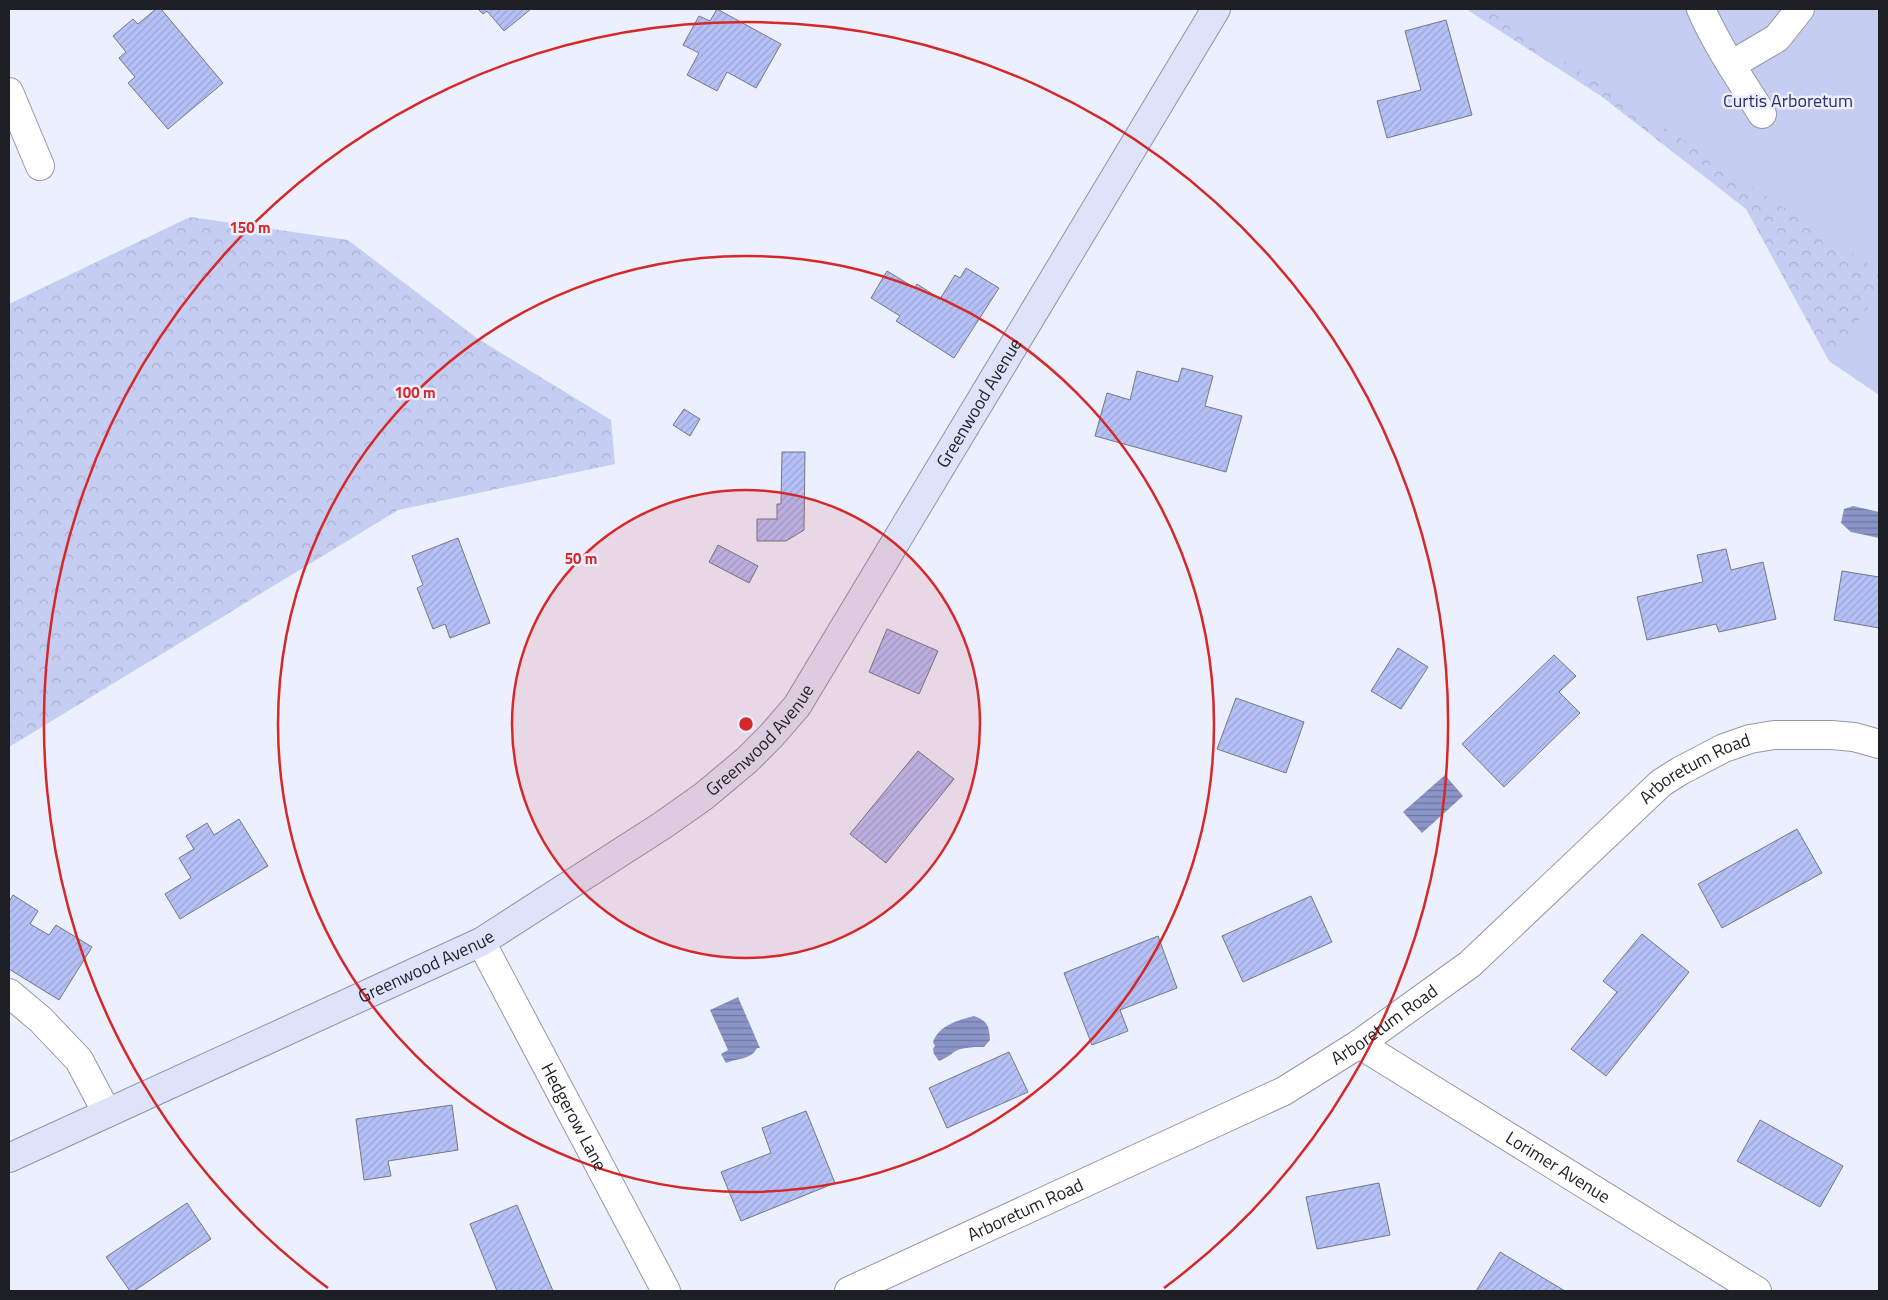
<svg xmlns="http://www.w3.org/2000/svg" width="1888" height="1300" viewBox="0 0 1888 1300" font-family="'Titillium Web',sans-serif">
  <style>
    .forest { fill: url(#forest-crowns) }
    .park { fill: #c5cdf2 }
    .water { fill: url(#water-rules) }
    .building { fill: url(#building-hatch); stroke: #747785 }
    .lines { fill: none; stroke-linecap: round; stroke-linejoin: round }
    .minor-casing { stroke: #9598a7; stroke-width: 30 }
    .major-casing { stroke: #8c93ad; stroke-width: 30 }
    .minor { stroke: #fff; stroke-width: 28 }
    .major { stroke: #dee3fa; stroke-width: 28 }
    .ring { fill: none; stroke: #d62828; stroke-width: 2.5 }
    .labels { text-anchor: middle; stroke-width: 5; stroke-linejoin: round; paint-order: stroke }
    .park-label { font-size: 18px; fill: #2a306e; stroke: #ebeffe }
    .street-label { font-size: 18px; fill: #1d1f24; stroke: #ebeffe }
    .centre { fill: #d62828; stroke: #ebeffe; stroke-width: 2.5 }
    .ring-label { font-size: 15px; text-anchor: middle; font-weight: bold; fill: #d62828; stroke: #ebeffe; stroke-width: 5; stroke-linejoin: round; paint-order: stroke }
  </style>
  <defs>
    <pattern id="forest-crowns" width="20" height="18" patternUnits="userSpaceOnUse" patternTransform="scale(1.25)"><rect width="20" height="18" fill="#c5cdf2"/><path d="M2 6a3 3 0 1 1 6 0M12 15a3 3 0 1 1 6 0" fill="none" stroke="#a9b0cf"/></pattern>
    <pattern id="water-rules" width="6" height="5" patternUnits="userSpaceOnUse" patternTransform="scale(1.25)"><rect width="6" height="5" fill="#8a94c7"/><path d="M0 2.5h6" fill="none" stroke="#7078a1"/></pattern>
    <pattern id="building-hatch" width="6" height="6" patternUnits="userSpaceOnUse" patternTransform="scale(1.25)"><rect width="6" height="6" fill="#b5c1f6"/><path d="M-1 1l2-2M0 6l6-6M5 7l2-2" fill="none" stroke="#9ba5d3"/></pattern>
  </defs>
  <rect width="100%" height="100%" fill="#ebeffe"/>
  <g class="forest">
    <polygon points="1466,9 1539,9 1879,29 1879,392 1829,361 1746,209 1601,96"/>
    <polygon points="190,217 348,240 478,339 611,420 615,464 398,510 9,747 9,304"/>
  </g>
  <g class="park">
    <polygon points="1486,9 1879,9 1879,271"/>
    <polygon points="1879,292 1879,395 1829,361"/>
  </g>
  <g class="water">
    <polygon points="1853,506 1879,512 1879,538 1851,532 1841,523 1844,509"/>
    <polygon points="1445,775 1463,796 1422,833 1403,812"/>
    <path d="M738,997l22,51h-3c-6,12 -20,10 -31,15l-5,-9 7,-4 -18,-40z"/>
    <path d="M974,1016c14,5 15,10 16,24l-6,7c-10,0 -22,0 -30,5 -5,4 -9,6 -15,9l-5,-7 -1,-5 2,-3 -2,-4c6,-17 26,-22 41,-26z"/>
  </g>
  <g class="building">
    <polygon points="156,9 161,9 223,83 168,129 128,83 135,77 119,58 126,52 113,36 133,19 138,24"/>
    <polygon points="478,9 531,9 504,31 487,11 483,14"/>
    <polygon points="717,9 781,44 756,88 727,72 717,91 687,75 699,53 683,45 699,16 710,21"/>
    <polygon points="1446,20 1472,115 1387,138 1377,101 1421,90 1405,31"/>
    <polygon points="966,268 999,288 954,358 896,321 900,316 871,298 887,271 915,288 917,284 940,299 955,275 960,278"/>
    <polygon points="1182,368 1213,376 1205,406 1242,416 1226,472 1095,436 1107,393 1130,400 1137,371 1178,382"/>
    <polygon points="684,409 700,419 690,436 673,425"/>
    <polygon points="782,452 805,452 804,530 786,541 757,541 757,519 777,519 777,504 781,504"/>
    <polygon points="458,538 490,623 450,638 445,624 433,629 417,588 423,585 412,556"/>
    <polygon points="718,545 758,566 749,583 709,562"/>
    <polygon points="1726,549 1731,570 1763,562 1776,619 1719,632 1716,624 1647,640 1637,597 1703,582 1697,555"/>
    <polygon points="1842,571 1879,577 1879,628 1834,620"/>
    <polygon points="887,629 938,651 919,694 869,672"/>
    <polygon points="1398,648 1428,667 1401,709 1371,691"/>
    <polygon points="1554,655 1576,676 1559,692 1580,713 1504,787 1462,744"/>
    <polygon points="1236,698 1304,722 1286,773 1217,749"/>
    <polygon points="918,751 954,779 886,863 850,834"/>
    <polygon points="239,819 268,866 180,919 165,894 191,878 179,858 194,849 186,836 207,823 214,835"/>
    <polygon points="1797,829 1822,873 1722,928 1698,884"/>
    <polygon points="13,895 38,911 30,924 49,935 56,925 92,947 59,1000 9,969 9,902"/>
    <polygon points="1311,896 1332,942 1243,982 1222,936"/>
    <polygon points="1642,934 1689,972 1606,1076 1571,1049 1617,992 1603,981"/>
    <polygon points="1158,936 1177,988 1120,1010 1128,1031 1092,1045 1064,973"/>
    <polygon points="1009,1052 1028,1092 947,1128 929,1088"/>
    <polygon points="452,1105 458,1150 388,1161 391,1176 364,1180 356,1119"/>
    <polygon points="806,1111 835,1183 741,1221 721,1172 771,1153 762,1128"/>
    <polygon points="1760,1120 1843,1166 1820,1207 1737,1161"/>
    <polygon points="1379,1183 1390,1235 1317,1249 1306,1197"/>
    <polygon points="187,1203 211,1239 134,1291 130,1291 106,1257"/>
    <polygon points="517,1205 553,1291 497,1291 470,1224"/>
    <polygon points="1500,1252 1565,1291 1476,1291"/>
  </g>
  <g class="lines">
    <g class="minor-casing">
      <g id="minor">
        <path d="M1701,9c16,37 40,71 61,105"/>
        <polyline points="1731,65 1777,38 1800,9"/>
        <polyline points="9,92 40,166"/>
        <path id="s1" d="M481,942l185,349"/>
        <polyline points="9,993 41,1020 79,1060 107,1113"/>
        <path id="s2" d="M1359,1044l398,247"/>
        <path id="s3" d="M849,1291l435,-200 75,-47 111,-80 191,-181 19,-12 44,-23 26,-9 24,-4h57l23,2 25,7"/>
      </g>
    </g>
    <g class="major-casing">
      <g id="major">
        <path id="s4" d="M9,1158l472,-216 182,-117 41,-29 43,-36 24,-24 26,-30 419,-697"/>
      </g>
    </g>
    <use href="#minor" class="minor"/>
    <use href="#major" class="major"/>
  </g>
  <circle cx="746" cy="724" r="234" fill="#d62828" fill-opacity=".12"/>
  <g class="ring">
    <circle cx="746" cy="724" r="234"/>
    <circle cx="746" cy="724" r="468"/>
    <path d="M328 1288A702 702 0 1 1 1164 1288"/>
  </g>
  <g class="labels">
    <g class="park-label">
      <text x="1788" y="107">Curtis Arboretum</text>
    </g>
    <g class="street-label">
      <text dy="6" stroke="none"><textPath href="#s4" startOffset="1269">Greenwood Avenue</textPath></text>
      <text dy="6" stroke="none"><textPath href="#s4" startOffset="865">Greenwood Avenue</textPath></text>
      <text dy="6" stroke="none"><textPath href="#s3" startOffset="1004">Arboretum Road</textPath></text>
      <text dy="6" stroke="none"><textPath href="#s4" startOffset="459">Greenwood Avenue</textPath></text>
      <text dy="6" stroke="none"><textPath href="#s3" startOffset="599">Arboretum Road</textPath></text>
      <text dy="6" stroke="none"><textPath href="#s1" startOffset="198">Hedgerow Lane</textPath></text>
      <text dy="6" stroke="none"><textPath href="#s2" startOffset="234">Lorimer Avenue</textPath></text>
      <text dy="6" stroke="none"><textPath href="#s3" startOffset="194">Arboretum Road</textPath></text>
    </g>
  </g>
  <circle cx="746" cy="724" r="8" class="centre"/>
  <g class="ring-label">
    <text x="250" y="233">150 m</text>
    <text x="415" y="398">100 m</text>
    <text x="581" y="564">50 m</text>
  </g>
  <rect width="1888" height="1300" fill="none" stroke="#1d1f24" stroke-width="20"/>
</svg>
